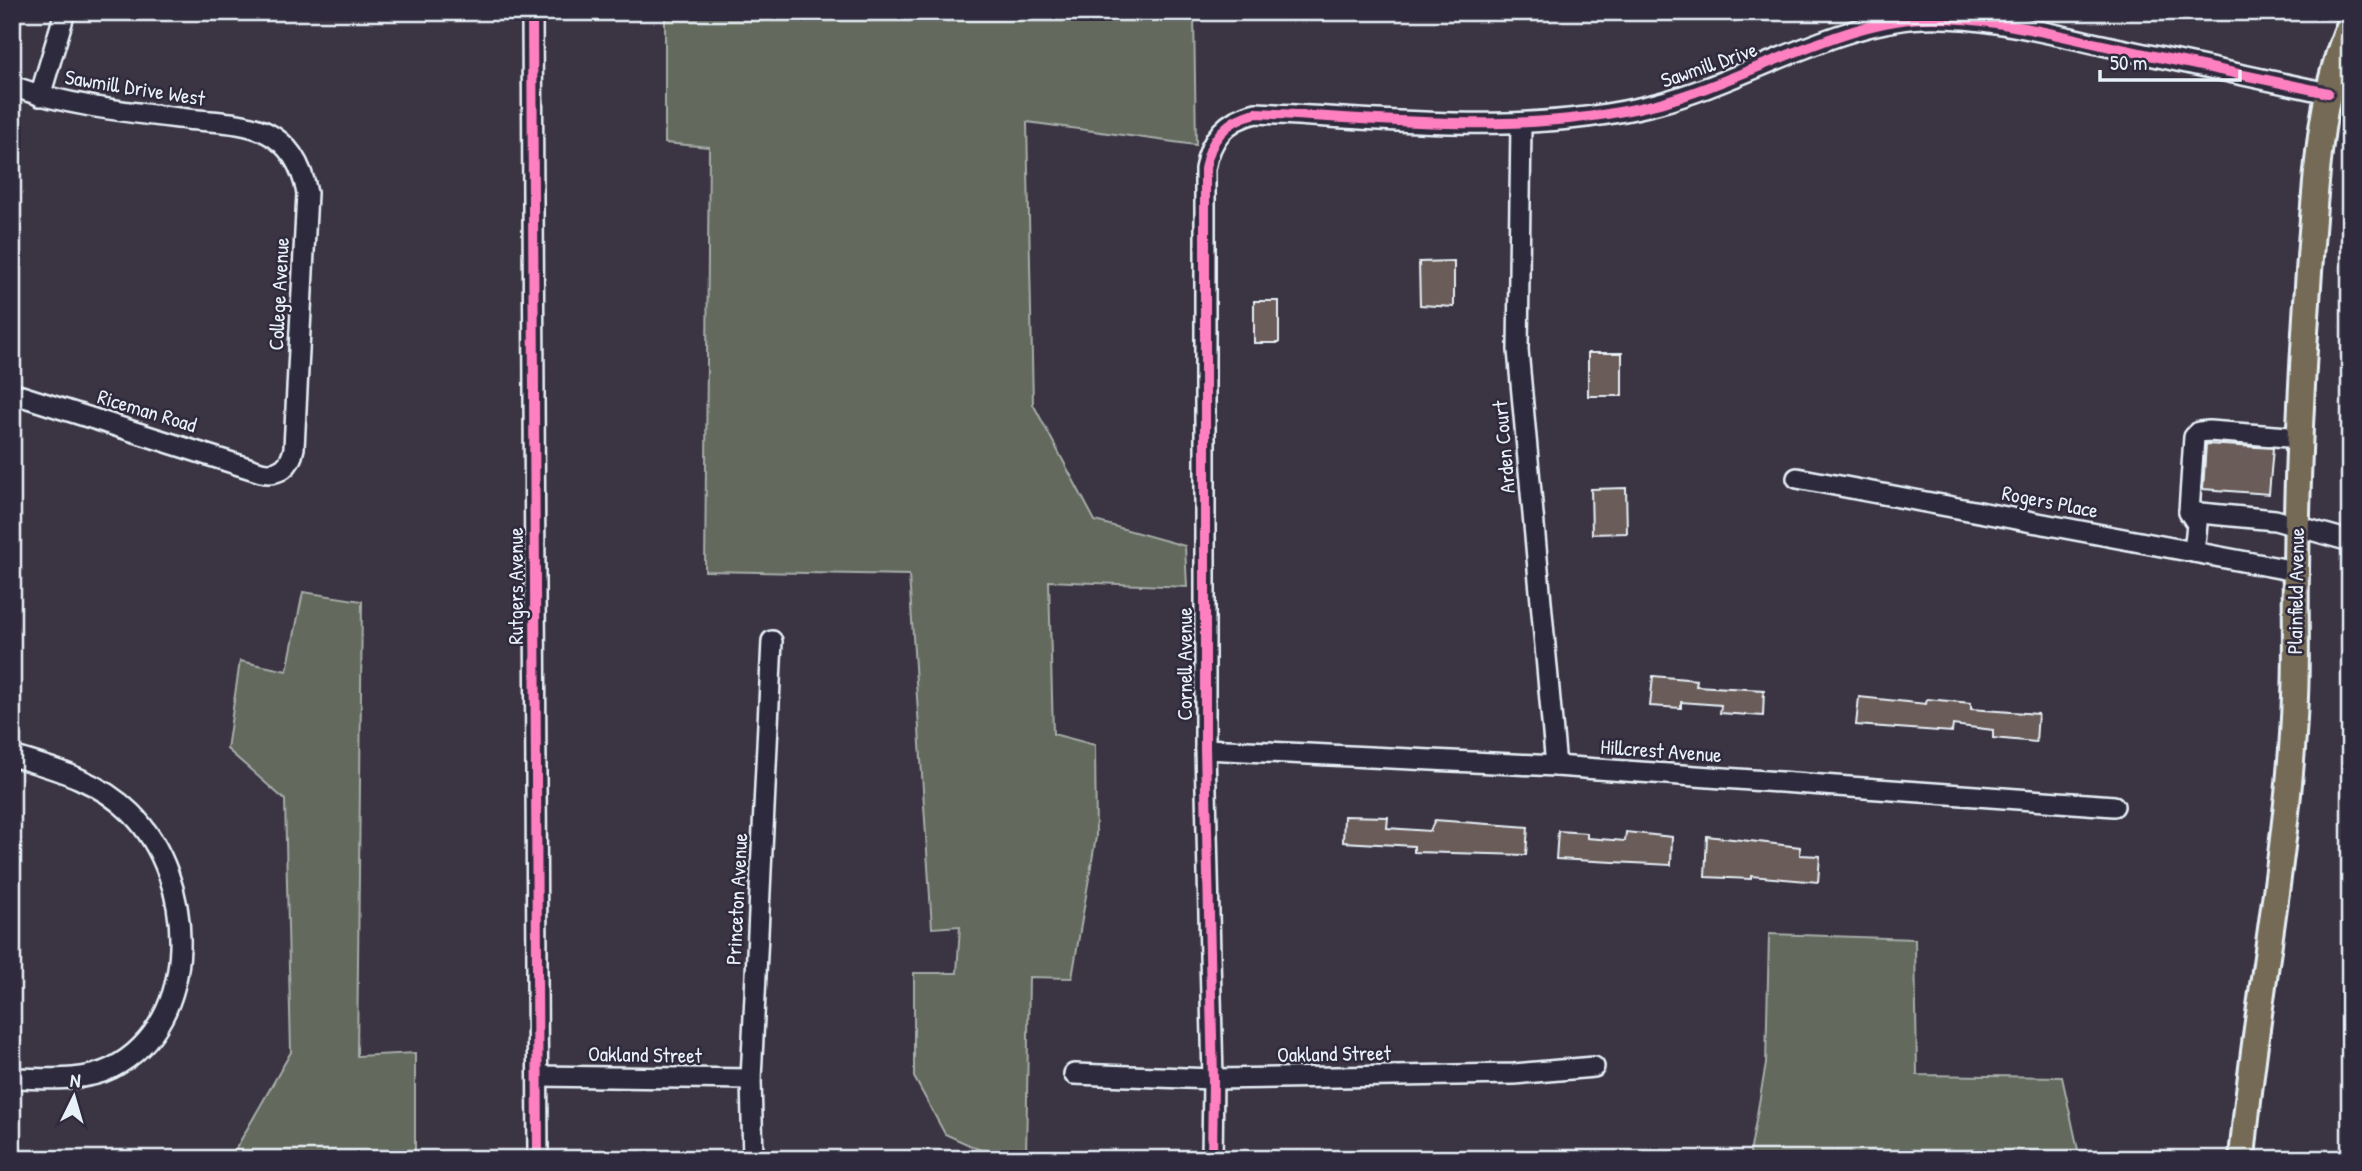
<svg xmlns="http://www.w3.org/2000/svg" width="2362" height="1171" viewBox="0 0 2362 1171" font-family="'Patrick Hand',sans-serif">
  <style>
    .green { fill: #63695b; stroke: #a6adaa; stroke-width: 2 }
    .building { fill: #6a5c58; stroke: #e8f1f8; stroke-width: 2 }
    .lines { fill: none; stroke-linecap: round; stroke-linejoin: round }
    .minor-casing { stroke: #e8f1f8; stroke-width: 24 }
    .major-casing { stroke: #e8f1f8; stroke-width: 30 }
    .minor { stroke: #2f2a3d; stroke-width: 19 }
    .major { stroke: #756a55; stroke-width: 24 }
    .cycleway-casing { stroke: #2f2a3d; stroke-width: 15 }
    .cycleway { stroke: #ff80c0; stroke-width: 10 }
    .labels { text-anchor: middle; stroke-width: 5; stroke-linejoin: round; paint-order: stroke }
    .street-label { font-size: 21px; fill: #e8f1f8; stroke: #2f2a3d }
  </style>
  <rect width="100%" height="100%" fill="#3b3442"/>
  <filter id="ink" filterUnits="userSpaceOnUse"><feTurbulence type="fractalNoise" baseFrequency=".0143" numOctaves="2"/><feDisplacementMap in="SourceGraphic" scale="14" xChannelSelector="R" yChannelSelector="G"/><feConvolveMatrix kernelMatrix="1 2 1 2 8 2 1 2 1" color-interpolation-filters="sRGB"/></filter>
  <g filter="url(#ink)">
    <g class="green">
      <polygon points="665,12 1194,12 1196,145 1027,122 1033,404 1095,521 1185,546 1187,587 1049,581 1053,734 1095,745 1096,837 1072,978 1029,977 1026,1159 1000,1159 945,1134 914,1077 914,973 957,973 960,926 932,928 909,575 705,571 709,147 665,143"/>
      <polygon points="303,592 362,601 357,1056 415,1053 415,1159 230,1159 291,1052 285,800 227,749 240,661 287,671"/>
      <polygon points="1769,934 1915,939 1917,1075 2062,1077 2080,1159 1749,1159 1766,1064"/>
    </g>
    <g class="building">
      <polygon points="1454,261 1454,307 1420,305 1419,262"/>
      <rect x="1254" y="301" width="25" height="42"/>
      <rect x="1588" y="353" width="34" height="43"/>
      <polygon points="2206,444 2273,448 2269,494 2203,489"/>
      <polygon points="1626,488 1627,533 1592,534 1591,489"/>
      <polygon points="1653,676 1697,680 1696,686 1764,690 1763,716 1720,713 1721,705 1681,702 1681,708 1650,706"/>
      <polygon points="1859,697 1926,704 1927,699 1971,703 1971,709 2038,714 2036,742 1993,738 1993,730 1953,725 1952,732 1856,725"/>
      <polygon points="1344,816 1388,817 1387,828 1430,831 1435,820 1528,827 1526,855 1414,852 1414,846 1343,842"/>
      <polygon points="1558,831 1587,833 1587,838 1625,841 1626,832 1672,837 1671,865 1556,859"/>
      <polygon points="1707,836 1800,847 1800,855 1820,856 1818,882 1751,876 1751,879 1705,877"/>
    </g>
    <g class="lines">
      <g class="minor-casing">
        <g id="minor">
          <polyline points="532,12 538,1159"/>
          <path d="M12,86c56,20 116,26 175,33 25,3 57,2 80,14 24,12 35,34 40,60l-13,255c-3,18 -15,28 -33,24l-249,-79"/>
          <polyline points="40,96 65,12"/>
          <polyline points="1521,124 1518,350 1556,766"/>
          <polyline points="1797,478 2295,571"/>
          <polyline points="2189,512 2275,520 2350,541"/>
          <polyline points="2194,552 2197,524 2189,512 2194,437 2199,432 2209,431 2301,438"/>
          <polyline points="1205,749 1556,766 2114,806"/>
          <path d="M12,756c43,13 86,24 119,57 65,65 72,208 -19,255 -30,15 -68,10 -100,10"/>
          <polyline points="1074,1074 1213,1079 1514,1074 1594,1067"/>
          <polyline points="538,1076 751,1079"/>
          <polyline points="753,1159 751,1079 772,641"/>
          <path d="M1212,1159l1,-80 -8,-330v-580c5,-30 20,-49 51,-56 133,6 270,24 400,-9 86,-22 180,-82 267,-86 60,-2 121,14 179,27 76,16 151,32 226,48"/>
        </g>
      </g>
      <g class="major-casing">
        <path id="major" d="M2242,1159c13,-155 47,-307 53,-462 2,-42 0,-84 1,-126 1,-109 7,-219 15,-327 6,-74 9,-151 39,-220"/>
      </g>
      <use href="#minor" class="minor"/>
      <use href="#major" class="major"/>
      <g class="cycleway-casing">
        <g id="cycleway">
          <polyline points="532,12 538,1159"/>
          <path d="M1212,1159l1,-80 -8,-330v-580c5,-30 20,-49 51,-56 133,6 270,24 400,-9 86,-22 180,-82 267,-86 60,-2 121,14 179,27 76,16 151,32 226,48"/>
        </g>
      </g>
      <use href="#cycleway" class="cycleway"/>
    </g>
  </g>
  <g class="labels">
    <g class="street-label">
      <text transform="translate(1709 65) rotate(-19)" y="7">Sawmill Drive</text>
      <text transform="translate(135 88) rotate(9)" y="7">Sawmill Drive West</text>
      <text transform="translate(279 294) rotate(-87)" y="7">College Avenue</text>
      <text transform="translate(147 411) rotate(17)" y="7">Riceman Road</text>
      <text transform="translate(1504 447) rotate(-95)" y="7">Arden Court</text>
      <text transform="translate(2050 502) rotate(11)" y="7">Rogers Place</text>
      <text transform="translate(516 586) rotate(-90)" y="7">Rutgers Avenue</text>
      <text transform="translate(2296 591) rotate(-89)" y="7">Plainfield Avenue</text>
      <text transform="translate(1185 664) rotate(-90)" y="7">Cornell Avenue</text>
      <text transform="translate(1661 751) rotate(4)" y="7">Hillcrest Avenue</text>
      <text transform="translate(737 899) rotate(-87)" y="7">Princeton Avenue</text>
      <text transform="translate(1334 1054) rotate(-1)" y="7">Oakland Street</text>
      <text transform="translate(645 1055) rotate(1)" y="7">Oakland Street</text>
    </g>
  </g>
  <rect width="2362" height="1171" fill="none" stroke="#2f2a3d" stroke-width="42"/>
  <rect x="21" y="21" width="2320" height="1129" fill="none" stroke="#e8f1f8" stroke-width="2.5" filter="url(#ink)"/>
  <g transform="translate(74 1097) rotate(5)" stroke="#2f2a3d" stroke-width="5" paint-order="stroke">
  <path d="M0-5L12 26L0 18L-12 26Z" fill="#e8f1f8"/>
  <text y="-10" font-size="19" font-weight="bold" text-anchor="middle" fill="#e8f1f8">N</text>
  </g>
  <path d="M2100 70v10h140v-10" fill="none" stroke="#e8f1f8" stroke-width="3.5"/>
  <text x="2110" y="70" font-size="21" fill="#e8f1f8" stroke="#2f2a3d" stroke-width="5" paint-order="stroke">50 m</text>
</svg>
